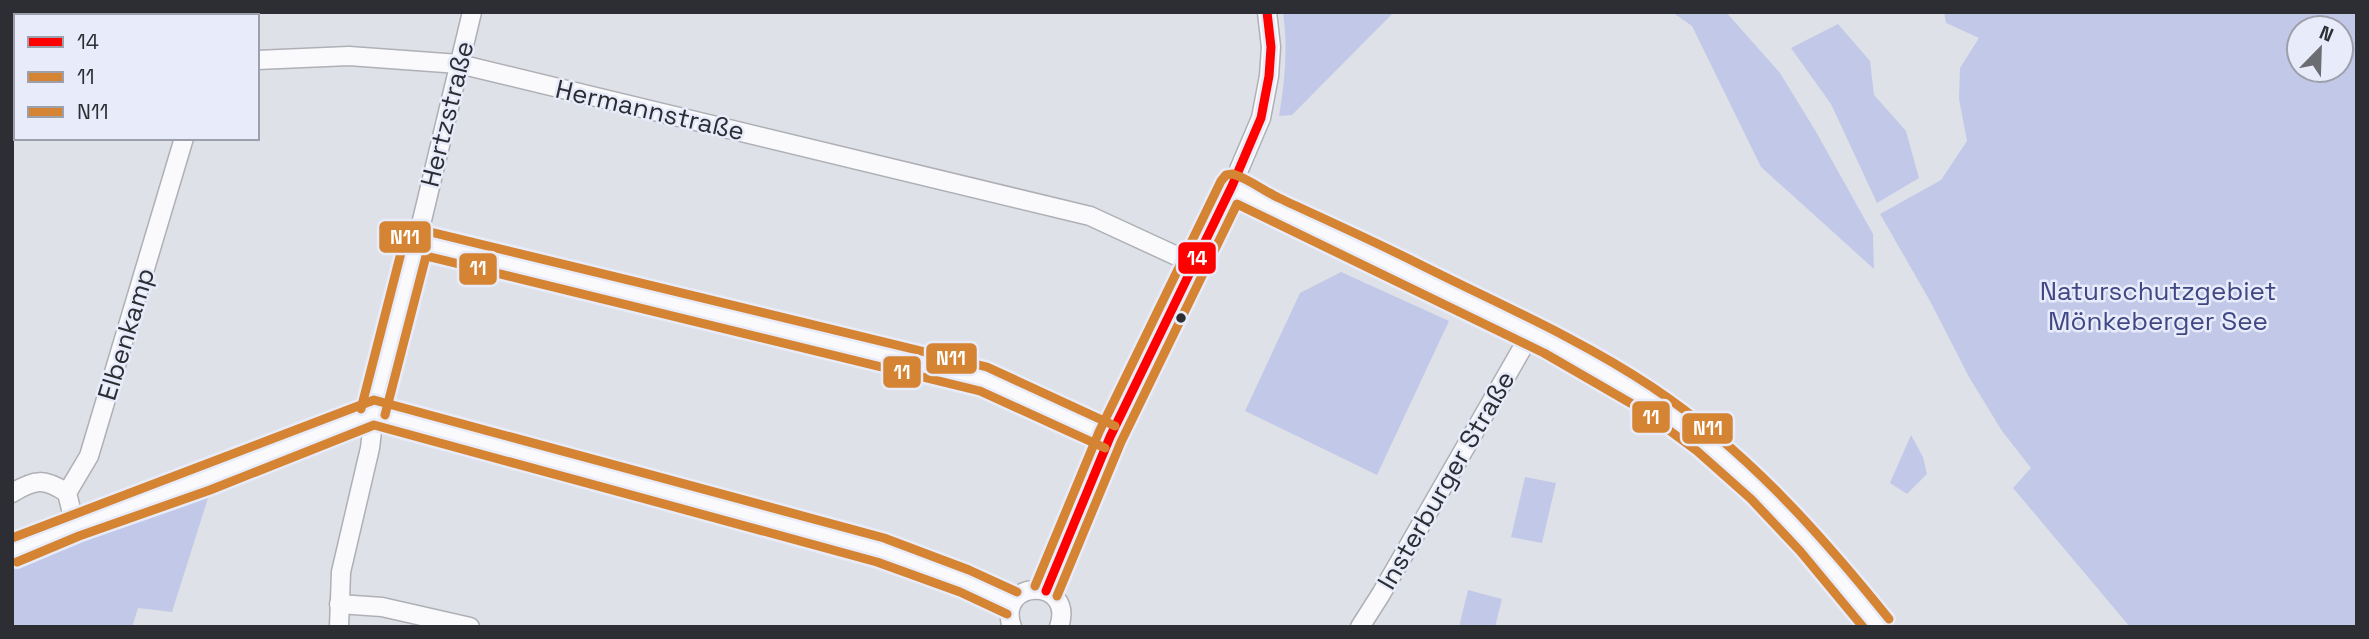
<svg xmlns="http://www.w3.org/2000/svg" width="2369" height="639" viewBox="0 0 2369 639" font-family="'Space Grotesk',sans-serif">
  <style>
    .green { fill: #c2c9e8; fill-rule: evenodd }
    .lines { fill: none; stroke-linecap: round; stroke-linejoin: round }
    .minor-casing { stroke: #aeb0b6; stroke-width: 21 }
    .minor { stroke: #fafafc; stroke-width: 18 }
    .bus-1-casing { stroke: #e8ecfa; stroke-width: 14 }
    .bus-2-casing { stroke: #e8ecfa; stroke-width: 14 }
    .bus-3-casing { stroke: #e8ecfa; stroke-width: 14 }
    .bus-1 { stroke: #f00; stroke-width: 9 }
    .bus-2 { stroke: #d58433; stroke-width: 9 }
    .bus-3 { stroke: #d58433; stroke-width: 9 }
    .bus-dot { fill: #2d2e34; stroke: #e8ecfa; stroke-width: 2.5 }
    .labels { text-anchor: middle; stroke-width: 5; stroke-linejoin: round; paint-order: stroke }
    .street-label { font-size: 26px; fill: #2d2e34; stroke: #e8ecfa }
    .park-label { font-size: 26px; fill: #3f4785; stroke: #e8ecfa }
    .line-badge { stroke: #e8ecfa; stroke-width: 2.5 }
    .badge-label { font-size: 19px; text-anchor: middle; font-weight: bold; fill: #fff }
  </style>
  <rect width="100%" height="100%" fill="#dfe1e9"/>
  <g class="green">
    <path d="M1283,12h111l-102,103 -13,1c6,-35 9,-69 4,-104z"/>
    <polygon points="1672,12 1726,12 1780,73 1815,130 1873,234 1874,269 1761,167 1692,26"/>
    <path d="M1944,12h413v615h-227l-117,-139 18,-20 -29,-37 -33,-54 -39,-76 -50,-87 61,-34 26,-39 -8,-42 1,-31 19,-30 -33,-15zM2299,28h42v42h-42z"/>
    <polygon points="1838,24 1870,61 1874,95 1906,131 1919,178 1877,203 1831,104 1791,48"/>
    <polygon points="1341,272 1449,321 1377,475 1245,411 1300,293"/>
    <polygon points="1911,435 1923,457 1927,474 1907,494 1890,483"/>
    <polygon points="1525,477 1556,483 1542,543 1511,537"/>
    <polygon points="202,496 208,498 172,612 138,608 132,627 12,627 12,567"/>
    <polygon points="1468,590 1502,599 1495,627 1459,627"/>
  </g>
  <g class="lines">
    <g class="minor-casing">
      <g id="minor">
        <polyline points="137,12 141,16"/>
        <polyline points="257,60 349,56 459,64 1090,216 1194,264"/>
        <path d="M1232,186c29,20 62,32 94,46 31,14 61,30 91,45 87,43 181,83 259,142 80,59 142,130 203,208"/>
        <polyline points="417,241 984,379 1110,437"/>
        <path d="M12,493c23,-14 32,-15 55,0"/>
        <polyline points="75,525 67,493 89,456 184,138"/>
        <polyline points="12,551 75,525 205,479 373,412 881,550 965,581 1012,603"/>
        <polyline points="1046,591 1110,437 1232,186 1261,118 1269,76 1271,47 1267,12"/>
        <polyline points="339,604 382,607 470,627"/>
        <polyline points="339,627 341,572 370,448 376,397 417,241 472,12"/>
        <path d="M1012,627c-17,-49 64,-50 47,0"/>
        <polyline points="1360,627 1381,594 1531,333"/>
      </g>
    </g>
    <use href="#minor" class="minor"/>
    <g class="bus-1-casing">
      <polyline id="bus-1" points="1046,591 1110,437 1232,186 1261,118 1269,76 1271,47 1267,12"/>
    </g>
    <g class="bus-2-casing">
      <g id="bus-2">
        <polyline points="385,415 426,256 980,391 1105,448"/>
        <polyline points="17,562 79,536 210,490 374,425 877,562 960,592 1007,614"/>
        <polyline points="1057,596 1121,442 1237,204 1544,353 1639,408 1697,451 1751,499 1800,551 1863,627"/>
      </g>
    </g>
    <g class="bus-3-casing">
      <g id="bus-3">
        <polyline points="361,409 405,237 411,230 418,229 987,367 1115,426"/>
        <polyline points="12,538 374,400 884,538 969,570 1017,592"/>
        <path d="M1035,586l64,-154 122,-251 5,-6 7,-1c16,5 31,17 46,24 45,21 90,41 134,63 81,41 164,76 239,126 93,62 167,145 237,232"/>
      </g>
    </g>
    <use href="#bus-1" class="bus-1"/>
    <use href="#bus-2" class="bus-2"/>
    <use href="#bus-3" class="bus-3"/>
  </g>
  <circle class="bus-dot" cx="1181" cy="318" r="6"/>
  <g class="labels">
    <g class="street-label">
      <text transform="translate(650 110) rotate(13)" y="9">Hermannstraße</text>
      <text transform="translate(447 114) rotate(-76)" y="9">Hertzstraße</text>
      <text transform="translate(126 334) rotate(-73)" y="9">Elbenkamp</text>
      <text transform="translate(1446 480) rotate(-60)" y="9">Insterburger Straße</text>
    </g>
    <g class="park-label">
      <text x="2158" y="300">Naturschutzgebiet<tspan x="2158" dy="30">Mönkeberger See</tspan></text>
    </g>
  </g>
  <g class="line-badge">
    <rect x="378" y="220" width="54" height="34" rx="7" fill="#d58433"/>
    <rect x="1177" y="241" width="40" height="34" rx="7" fill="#f00"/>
    <rect x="458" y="252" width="40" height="34" rx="7" fill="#d58433"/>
    <rect x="925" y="342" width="53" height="33" rx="7" fill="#d58433"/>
    <rect x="882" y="355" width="40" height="34" rx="7" fill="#d58433"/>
    <rect x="1631" y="400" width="40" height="34" rx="7" fill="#d58433"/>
    <rect x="1681" y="412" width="53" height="33" rx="7" fill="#d58433"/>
  </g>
  <g class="badge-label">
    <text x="405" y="244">N11</text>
    <text x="1197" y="265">14</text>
    <text x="478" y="275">11</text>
    <text x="951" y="365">N11</text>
    <text x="902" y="379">11</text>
    <text x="1651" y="424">11</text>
    <text x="1708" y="435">N11</text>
  </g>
  <rect width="2369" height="639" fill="none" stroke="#2d2e34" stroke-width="28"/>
  <rect x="14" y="14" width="245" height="126" fill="#e8ecfa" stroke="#9da0ab" stroke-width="2"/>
  <rect x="28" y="37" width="35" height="10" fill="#ff0000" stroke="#9da0ab" stroke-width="2"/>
  <text x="77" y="49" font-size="21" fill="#2d2e34">14</text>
  <rect x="28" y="72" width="35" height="10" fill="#d58433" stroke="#9da0ab" stroke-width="2"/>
  <text x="77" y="84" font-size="21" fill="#2d2e34">11</text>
  <rect x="28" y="107" width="35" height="10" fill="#d58433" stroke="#9da0ab" stroke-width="2"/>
  <text x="77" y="119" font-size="21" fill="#2d2e34">N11</text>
  <g transform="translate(2320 49) rotate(23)"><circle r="33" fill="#e8ecfa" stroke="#9da0ab" stroke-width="2"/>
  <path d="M0-5L12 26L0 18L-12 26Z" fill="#6b6d73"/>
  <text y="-10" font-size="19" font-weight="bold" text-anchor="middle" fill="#2d2e34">N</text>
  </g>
</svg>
